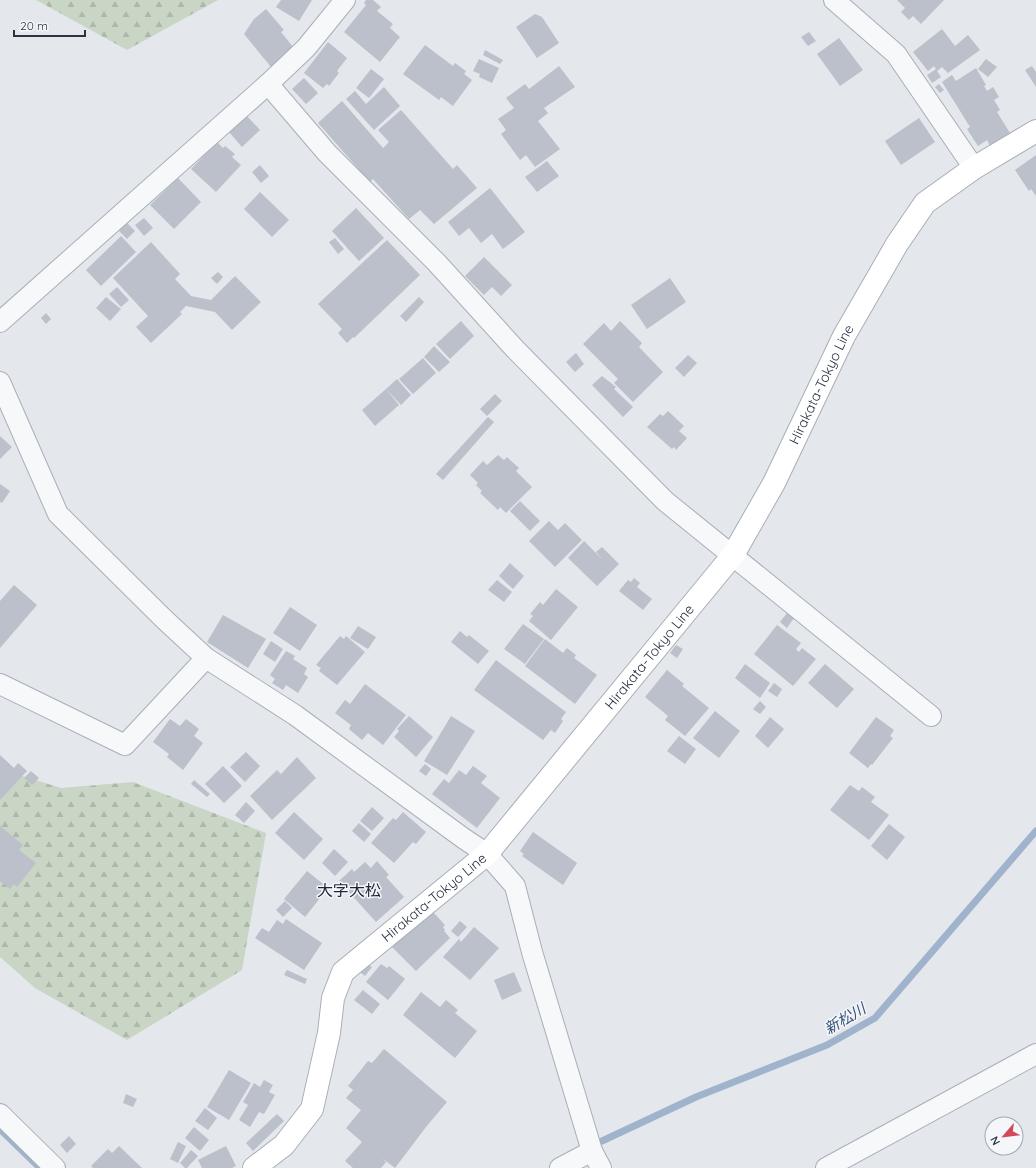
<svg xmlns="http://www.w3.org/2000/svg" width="1036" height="1168" viewBox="0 0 1036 1168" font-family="Quicksand,'Noto Sans JP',sans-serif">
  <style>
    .forest { fill: url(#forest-firs) }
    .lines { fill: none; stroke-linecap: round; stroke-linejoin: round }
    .stream { stroke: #9fb4cc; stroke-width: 7 }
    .building { fill: #bbc0ca }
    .street-casing { stroke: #a9aeb7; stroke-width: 22 }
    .secondary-casing { stroke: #a9aeb7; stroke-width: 24 }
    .street { stroke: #f7f8fa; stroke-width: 20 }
    .secondary { stroke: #fff; stroke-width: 22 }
    .labels { text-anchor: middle; stroke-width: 3; stroke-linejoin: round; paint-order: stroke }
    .street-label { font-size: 14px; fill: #2b3445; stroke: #f4f6f9 }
    .water-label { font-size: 15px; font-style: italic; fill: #34527a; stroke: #f4f6f9 }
    .quarter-label { font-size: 16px; fill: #1d2536; stroke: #f4f6f9 }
  </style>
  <defs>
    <pattern id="forest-firs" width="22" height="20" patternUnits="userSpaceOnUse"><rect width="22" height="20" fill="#c9d6c5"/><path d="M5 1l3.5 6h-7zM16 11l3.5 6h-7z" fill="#adb8ab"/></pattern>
  </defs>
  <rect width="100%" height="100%" fill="#e4e7ec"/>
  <g class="forest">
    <polygon points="36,0 218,0 127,50"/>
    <polygon points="0,769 61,788 133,782 266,833 242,970 127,1040 35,988 0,957"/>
  </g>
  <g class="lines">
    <g class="stream">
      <polyline points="0,1129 40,1168"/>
      <polyline points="602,1141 696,1097 827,1045 875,1018 1036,831"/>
    </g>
  </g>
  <g class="building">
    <polygon points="281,0 312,0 299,21 276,7"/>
    <polygon points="366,0 373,0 381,7 377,11 393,24 390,28 400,37 380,62 344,32 366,5 364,3"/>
    <polygon points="897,0 944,0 921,24 913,16 909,20 901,12 905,8"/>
    <polygon points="266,9 284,30 281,32 294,48 271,67 244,34 254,19"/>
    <polygon points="535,14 542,17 559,43 537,58 516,27"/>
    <polygon points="942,29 955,46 968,35 980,50 948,73 942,67 937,71 941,77 932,83 927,75 936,69 934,66 928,71 913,52"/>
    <polygon points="809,32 816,41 808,46 801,37"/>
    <polygon points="839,38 863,70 840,86 817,54"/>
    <polygon points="328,42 347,58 337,71 339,73 329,86 327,84 323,88 304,73"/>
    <polygon points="425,45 453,66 455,63 466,71 464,74 472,80 453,106 441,97 439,100 403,74"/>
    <polygon points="485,50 503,60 500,64 483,55"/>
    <polygon points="479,59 499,68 492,83 479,77 480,74 473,71"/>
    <polygon points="986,59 997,67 988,77 978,69"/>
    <polygon points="559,66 575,87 544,108 548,113 538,121 560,149 535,167 526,155 520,160 501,134 506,130 498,119 514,108 506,98 525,84 529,89"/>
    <polygon points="1032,66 1036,72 1036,87 1025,70"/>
    <polygon points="976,68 986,85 984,86 987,91 993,87 999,97 994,100 1000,110 997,112 1010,133 990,146 987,140 978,146 967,129 970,127 942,82 952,75 956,81"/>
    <polygon points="371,69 384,79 369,98 356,88"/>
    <polygon points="304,78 318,93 306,104 292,89"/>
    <polygon points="939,84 944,90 940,93 935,87"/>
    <polygon points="384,87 400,106 374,130 346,99 355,91 366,104"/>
    <polygon points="342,101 383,148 389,142 378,130 401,110 453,169 457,165 477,188 434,224 420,210 409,219 373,179 370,182 318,123"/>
    <polygon points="246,115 260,130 242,147 229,132"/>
    <polygon points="919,118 935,142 901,165 885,141"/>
    <polygon points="217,142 223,148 225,146 235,154 232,157 241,165 216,192 191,169"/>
    <polygon points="1036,155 1036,196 1031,189 1029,191 1015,170"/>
    <polygon points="547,161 559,176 537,192 525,177"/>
    <polygon points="260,165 269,176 261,183 252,172"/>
    <polygon points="178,178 201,202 174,229 150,205"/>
    <polygon points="490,188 525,232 503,249 492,234 481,243 469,228 459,236 448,222"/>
    <polygon points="260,192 289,220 272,237 244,209"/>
    <polygon points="356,208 384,238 359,261 332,231"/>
    <polygon points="144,218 153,228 144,236 135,225"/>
    <polygon points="127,223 135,231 127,239 119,231"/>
    <polygon points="121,236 136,252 101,286 86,270"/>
    <polygon points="335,238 344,249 338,254 329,242"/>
    <polygon points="387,240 420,275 354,338 353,337 347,343 338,333 342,329 318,304"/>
    <polygon points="151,242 180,274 175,279 191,296 211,300 235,276 261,302 232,330 215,312 186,306 180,312 182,314 151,343 136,327 148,316 113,278"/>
    <polygon points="484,257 512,285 501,296 492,287 484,295 465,276"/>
    <polygon points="218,272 223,277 217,284 211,278"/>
    <polygon points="670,278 686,302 647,329 631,305"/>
    <polygon points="117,287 129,300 121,307 109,294"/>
    <polygon points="106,297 121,309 110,321 96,308"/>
    <polygon points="419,297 424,302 406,322 400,316"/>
    <polygon points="46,313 51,319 46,324 41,318"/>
    <polygon points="461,321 474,336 450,359 436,344"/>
    <polygon points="620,321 642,343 639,347 663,372 633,402 614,383 618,379 583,344 604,323 611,331"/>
    <polygon points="434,346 450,362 439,372 424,357"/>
    <polygon points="576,353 584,364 575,372 566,362"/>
    <polygon points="688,355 697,363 684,377 675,368"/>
    <polygon points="423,358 436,373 413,394 399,379"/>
    <polygon points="602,376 616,387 614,389 633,407 623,417 592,385"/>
    <polygon points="397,379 411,395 401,405 386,389"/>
    <polygon points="386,389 399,405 375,426 362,410"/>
    <polygon points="495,394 502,401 487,416 480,409"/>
    <polygon points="668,411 684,426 679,431 687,438 676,450 674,447 672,449 647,427 660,414 663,416"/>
    <polygon points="488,417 494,422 443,480 436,474"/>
    <polygon points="0,436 12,447 0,459"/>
    <polygon points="498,455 504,460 507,457 519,468 516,471 532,487 506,513 500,507 498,510 480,493 482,491 476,485 478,483 470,475 483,461 487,465"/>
    <polygon points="0,484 10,491 2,503 0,502"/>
    <polygon points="520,501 540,521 530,531 510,511"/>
    <polygon points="549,521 558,530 565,523 582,540 555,567 529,541"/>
    <polygon points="584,541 603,560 596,552 602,547 619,564 597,586 568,558"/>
    <polygon points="510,563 524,576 513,589 499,576"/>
    <polygon points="634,578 640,583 637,587 652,599 643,610 619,591 628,580 631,582"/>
    <polygon points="497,580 512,592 504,602 488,590"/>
    <polygon points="14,585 37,605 0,648 0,601"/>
    <polygon points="556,589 578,607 551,640 529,621 533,616 530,614 540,602 543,605"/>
    <polygon points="290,607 317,625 300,651 273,633"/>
    <polygon points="787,613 794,618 787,628 780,622"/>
    <polygon points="223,615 266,639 248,668 207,642"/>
    <polygon points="523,624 544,639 525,664 504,649"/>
    <polygon points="777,625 801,643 796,649 799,652 802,648 816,659 793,686 754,654"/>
    <polygon points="358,626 376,637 368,649 350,638"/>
    <polygon points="460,631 467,637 469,635 489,651 478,664 451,642"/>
    <polygon points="340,636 344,639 346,636 365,652 337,685 319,671 321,668 316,665"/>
    <polygon points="545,639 563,653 567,648 576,655 574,658 597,675 575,704 525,666"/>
    <polygon points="271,641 283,649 275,662 263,654"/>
    <polygon points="676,645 683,649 677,658 670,653"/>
    <polygon points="286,651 295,656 293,659 307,668 304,674 308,677 298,693 286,685 283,690 272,683 275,679 270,675"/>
    <polygon points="496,660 566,712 561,719 563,721 555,733 551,730 543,740 474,690"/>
    <polygon points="745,664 770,683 760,698 735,678"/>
    <polygon points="825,664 854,689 837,708 808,683"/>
    <polygon points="667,670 684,684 682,686 709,708 685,736 665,720 668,716 645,697"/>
    <polygon points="774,683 782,689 777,697 768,691"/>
    <polygon points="365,684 406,715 383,745 368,733 362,740 349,729 351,725 335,713 345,700 350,704"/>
    <polygon points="760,701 766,707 760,714 753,709"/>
    <polygon points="715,711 740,731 719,758 693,738"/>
    <polygon points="409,716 433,737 416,757 394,737 399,731 397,729"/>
    <polygon points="451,716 475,731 447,775 424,761"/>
    <polygon points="770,717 784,729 768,748 755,736"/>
    <polygon points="876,717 894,730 890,736 893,738 872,765 871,764 868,768 849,753"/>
    <polygon points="170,719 180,726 186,719 199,729 194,736 203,743 183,770 167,757 169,754 153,742"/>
    <polygon points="679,736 696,749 685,764 667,751"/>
    <polygon points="246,752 260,766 245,782 230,767"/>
    <polygon points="0,755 14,768 18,763 27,771 0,800"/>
    <polygon points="297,757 316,778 272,820 250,796 277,770 281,774"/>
    <polygon points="425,764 431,769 426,776 419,771"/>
    <polygon points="223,766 242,786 224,803 205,784"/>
    <polygon points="473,766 487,776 481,783 500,798 477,828 432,794 444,779 449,783 459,770 466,775"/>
    <polygon points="31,771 39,778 32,785 24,778"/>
    <polygon points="194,780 210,794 207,797 191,784"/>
    <polygon points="850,785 859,791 862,787 875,797 871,802 889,815 869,840 830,810"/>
    <polygon points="246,802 255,811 244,823 235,815"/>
    <polygon points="372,807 384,818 372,831 360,821"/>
    <polygon points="294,812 323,839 304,860 275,833"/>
    <polygon points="403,812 426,832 416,844 413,842 394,863 371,843 393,818 396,820"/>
    <polygon points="359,823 371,834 364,842 352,831"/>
    <polygon points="889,824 905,837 887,860 871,846"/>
    <polygon points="0,826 23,845 19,850 36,863 17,887 14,884 10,889 0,881"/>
    <polygon points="533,832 577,863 563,885 522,856 524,854 520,851"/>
    <polygon points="334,849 348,862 335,876 322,863"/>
    <polygon points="377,861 389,875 386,877 404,897 376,922 339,881 352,869 354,872 365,862 371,868"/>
    <polygon points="307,871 328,888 305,917 284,899"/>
    <polygon points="285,901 292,908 283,917 276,910"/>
    <polygon points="433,912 445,925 443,927 445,930 444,931 450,938 416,971 392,947 424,916 427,918"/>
    <polygon points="286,919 322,943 304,970 255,938 262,928 269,932 277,920 283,924"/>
    <polygon points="460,921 467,927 458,937 451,931"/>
    <polygon points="474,927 499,948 470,980 443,957 459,939 461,942"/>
    <polygon points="366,963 372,967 365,976 360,972"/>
    <polygon points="381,964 387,968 389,966 405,979 388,1000 366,982"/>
    <polygon points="287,970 307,979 305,984 284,975"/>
    <polygon points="514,972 522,991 502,1000 494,980"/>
    <polygon points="363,990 380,1004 372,1014 354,1000"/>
    <polygon points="421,992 440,1007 446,1000 458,1010 455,1013 477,1031 455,1058 403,1015"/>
    <polygon points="384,1049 447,1102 426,1127 395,1168 382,1158 386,1162 381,1168 353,1168 345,1161 362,1142 346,1128 361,1110 346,1098 353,1090 348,1086 368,1061 372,1063"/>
    <polygon points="229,1070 251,1083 229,1120 207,1107"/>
    <polygon points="264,1080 273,1085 269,1092 275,1095 264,1114 259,1112 250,1127 239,1120 248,1105 243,1102 254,1083 260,1087"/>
    <polygon points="126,1094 137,1099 133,1107 123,1103"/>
    <polygon points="205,1108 217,1118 208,1130 195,1121"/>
    <polygon points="277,1114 284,1121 253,1151 246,1143"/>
    <polygon points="194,1127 209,1140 200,1151 185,1138"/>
    <polygon points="69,1136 76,1144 67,1153 60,1145"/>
    <polygon points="178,1142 186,1146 178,1163 170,1159"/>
    <polygon points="119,1146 142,1168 93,1168 91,1166 108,1149 112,1153"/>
    <polygon points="226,1146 236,1166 232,1168 202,1168 198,1160"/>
    <polygon points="191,1150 198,1156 187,1168 185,1168 180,1163"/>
  </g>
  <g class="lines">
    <g class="street-casing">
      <g id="street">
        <polyline points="834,0 896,54 974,168"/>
        <polyline points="268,84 327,153 437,263 515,349 665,501 931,716"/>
        <polyline points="0,322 268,84 306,48 345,0"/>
        <polyline points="0,382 58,514 165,620 206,658 295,715 463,838 487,854 515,886 532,952 592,1151 601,1168"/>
        <polyline points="0,684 125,745 206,658"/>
        <polyline points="0,1114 55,1168"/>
        <polyline points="560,1168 592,1151"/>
        <polyline points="826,1168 1036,1054"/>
      </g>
    </g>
    <g class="secondary-casing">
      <g id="secondary">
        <path id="s1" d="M254,1168l30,-23 28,-36 17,-76 4,-35 10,-26 144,-118 246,-299 41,-72 70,-147 53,-92 28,-41 49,-35 62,-37"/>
      </g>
    </g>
    <use href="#street" class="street"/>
    <use href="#secondary" class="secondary"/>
  </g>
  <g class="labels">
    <g class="street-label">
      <text dy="5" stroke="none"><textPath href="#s1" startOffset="990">Hirakata-Tokyo Line</textPath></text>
      <text dy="5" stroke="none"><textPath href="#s1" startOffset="666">Hirakata-Tokyo Line</textPath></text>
      <text dy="5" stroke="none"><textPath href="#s1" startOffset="342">Hirakata-Tokyo Line</textPath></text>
    </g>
    <g class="water-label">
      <text transform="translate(845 1019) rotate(-31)" y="5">新松川</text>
    </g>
    <g class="quarter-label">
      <text x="349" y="896">大字大松</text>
    </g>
  </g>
  <g transform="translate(1004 1136) rotate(242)"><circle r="19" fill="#f4f6f9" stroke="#a4a8b1"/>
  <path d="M0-3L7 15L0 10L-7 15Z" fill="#d1495b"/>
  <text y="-6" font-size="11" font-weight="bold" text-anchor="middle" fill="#2b3445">N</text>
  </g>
  <path d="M14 30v6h71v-6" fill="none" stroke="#2b3445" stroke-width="2"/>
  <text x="20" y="30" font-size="12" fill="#2b3445" stroke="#f4f6f9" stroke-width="3" paint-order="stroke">20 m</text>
</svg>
